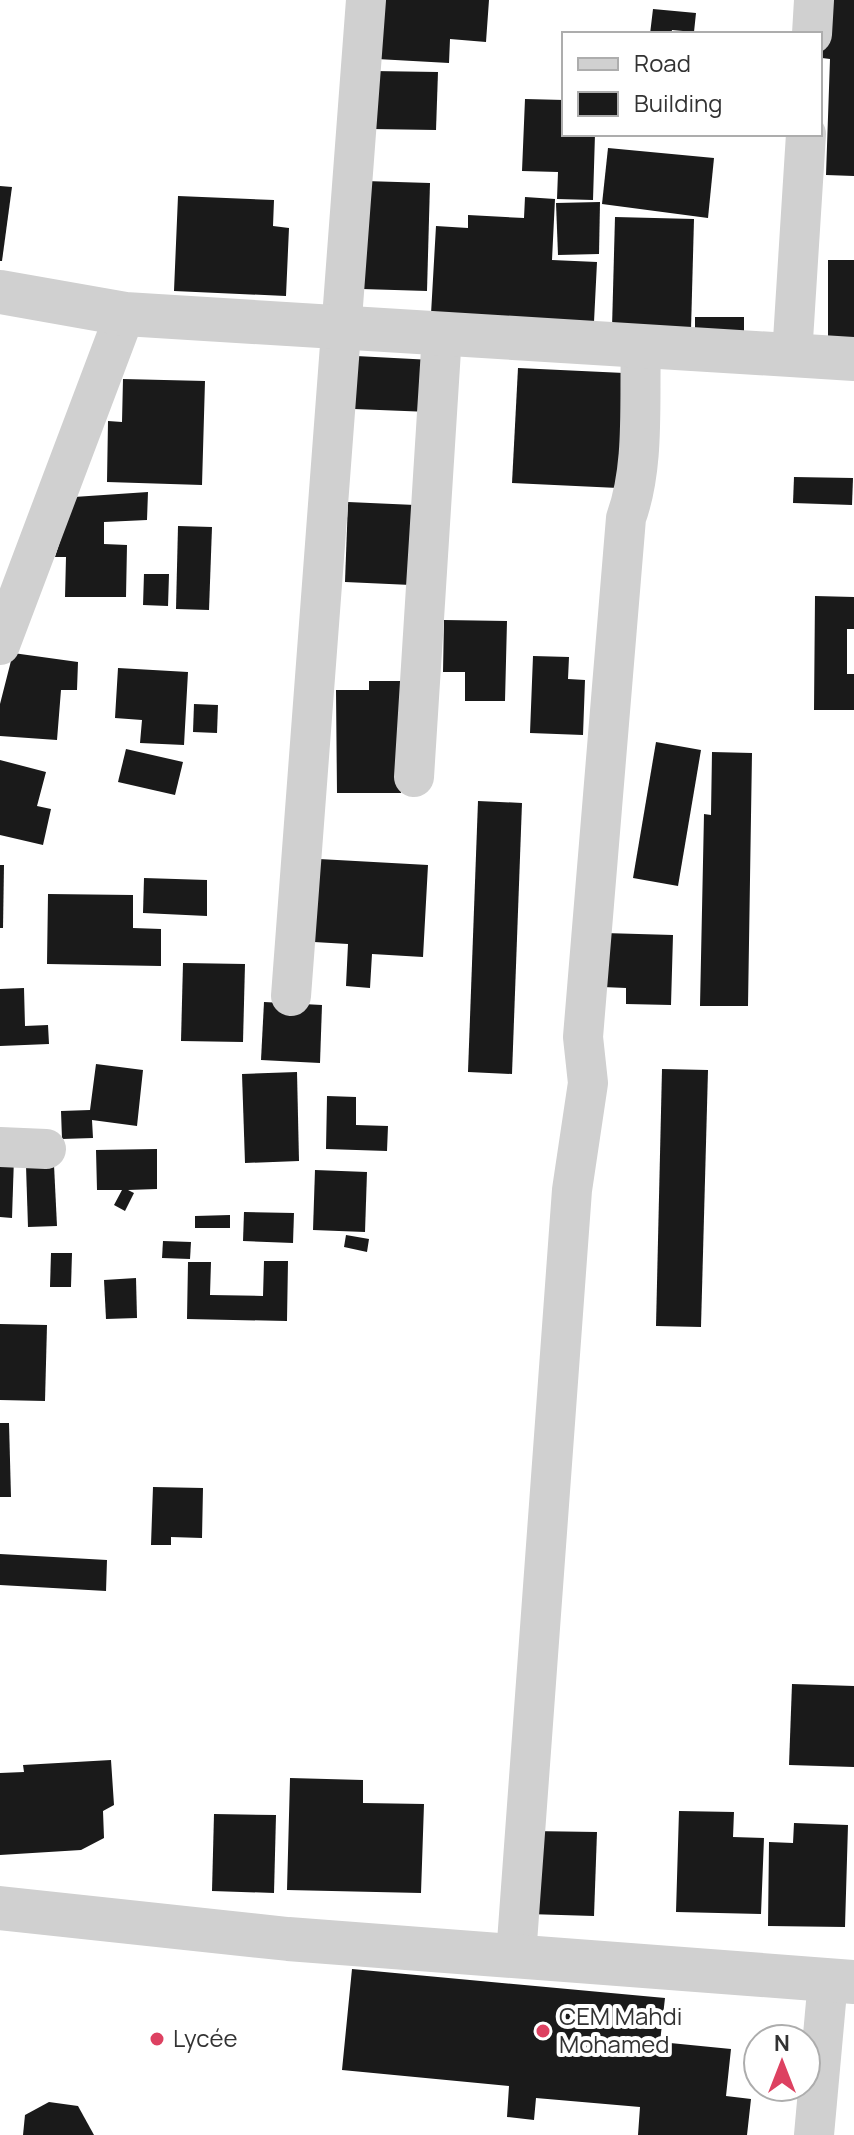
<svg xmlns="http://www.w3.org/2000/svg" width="854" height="2135" viewBox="0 0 854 2135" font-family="Manrope,sans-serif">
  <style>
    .building { fill: #1a1a1a }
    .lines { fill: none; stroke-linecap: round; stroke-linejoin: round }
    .minor { stroke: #d0d0d0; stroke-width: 40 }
    .tertiary { stroke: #d0d0d0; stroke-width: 44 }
    .poi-dot { fill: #dd4161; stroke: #fff; stroke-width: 3 }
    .labels { text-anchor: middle; stroke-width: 8; stroke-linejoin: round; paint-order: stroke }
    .poi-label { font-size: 24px; fill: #333; stroke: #fff; text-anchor: start }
  </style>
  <rect width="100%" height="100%" fill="#fff"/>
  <g class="building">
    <polygon points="381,0 489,0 486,42 450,39 449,63 377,59"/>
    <polygon points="823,0 854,0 854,176 826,175 830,59 822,58"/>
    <polygon points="653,9 696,13 694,32 672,30 671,34 650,34"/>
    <polygon points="373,71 438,72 436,130 371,129"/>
    <polygon points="525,99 564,100 564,134 595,134 593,200 557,199 558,172 522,171"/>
    <polygon points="608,148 714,158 708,218 602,204"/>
    <polygon points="365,181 430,183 427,291 362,289"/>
    <polygon points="0,186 12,187 2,261 0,261"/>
    <polygon points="178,196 274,200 273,226 289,228 286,296 174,291"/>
    <polygon points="525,197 555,199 552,260 597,262 594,322 431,314 436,226 468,228 468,215 524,218"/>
    <polygon points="600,202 599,254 558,255 556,203"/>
    <polygon points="615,217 694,219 691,330 612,328"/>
    <polygon points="828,260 854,260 854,339 828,338"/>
    <polygon points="695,317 744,317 744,343 695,342"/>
    <polygon points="356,356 432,360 430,412 354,409"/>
    <polygon points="518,368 624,373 618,488 512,483"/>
    <polygon points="123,379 205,381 202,485 107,482 108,421 122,422"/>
    <polygon points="794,477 853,478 852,505 793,503"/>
    <polygon points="148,492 147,520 104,522 104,544 127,545 126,597 65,597 66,557 55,557 74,497"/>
    <polygon points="348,502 415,505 411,585 345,582"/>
    <polygon points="178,526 212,527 209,610 176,609"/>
    <polygon points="144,574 169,574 168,606 143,605"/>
    <polygon points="815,596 854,597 854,629 847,629 847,674 854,674 854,710 814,710"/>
    <polygon points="444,620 507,621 505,701 465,701 465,672 443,672"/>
    <polygon points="13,653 78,662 77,690 61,690 57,740 0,736 0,704"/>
    <polygon points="533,656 569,657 568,679 585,680 583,735 530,733"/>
    <polygon points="118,668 188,672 184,745 140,743 142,720 115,718"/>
    <polygon points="369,681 401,681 401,793 337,793 336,690 369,690"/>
    <polygon points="194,704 218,705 217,733 193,732"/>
    <polygon points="656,742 701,750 678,886 633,878"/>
    <polygon points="126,749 183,762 175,795 118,782"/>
    <polygon points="712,752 752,753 748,1006 700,1006 704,814 711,815"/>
    <polygon points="0,760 46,772 37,806 51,809 43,845 0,835"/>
    <polygon points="478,801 522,803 512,1074 468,1072"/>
    <polygon points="319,859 428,865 423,957 372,954 370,988 346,986 348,944 314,942"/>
    <polygon points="0,865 4,865 3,928 0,928"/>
    <polygon points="144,878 207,880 207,916 143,913"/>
    <polygon points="48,894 133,895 133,928 161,929 161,966 47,964"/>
    <polygon points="604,933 673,935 671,1005 626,1004 626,988 603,987"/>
    <polygon points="183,963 245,964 243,1042 181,1041"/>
    <polygon points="24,988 25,1026 48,1025 49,1044 0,1046 0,989"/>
    <polygon points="264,1002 322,1005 320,1063 261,1060"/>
    <polygon points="96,1064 143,1070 137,1126 92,1120 93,1138 62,1139 61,1111 90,1110"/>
    <polygon points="662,1069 708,1070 701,1327 656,1326"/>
    <polygon points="297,1072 299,1161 245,1163 242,1074"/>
    <polygon points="327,1096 356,1097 356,1125 388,1126 387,1151 326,1149"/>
    <polygon points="157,1149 157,1189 128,1190 134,1193 125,1211 114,1205 122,1190 97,1190 96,1150"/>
    <polygon points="0,1157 14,1157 12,1218 0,1217"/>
    <polygon points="54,1165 57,1226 28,1227 26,1166"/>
    <polygon points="315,1170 367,1172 365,1232 313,1230"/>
    <polygon points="244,1212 294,1213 293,1243 243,1241"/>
    <polygon points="230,1215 230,1228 195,1228 195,1216"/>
    <polygon points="346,1235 369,1239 367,1252 344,1247"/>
    <polygon points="163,1241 191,1242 190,1259 162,1258"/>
    <polygon points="51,1253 72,1253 71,1287 50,1287"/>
    <polygon points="264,1261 288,1261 287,1321 187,1319 188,1262 211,1262 210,1295 263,1296"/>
    <polygon points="136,1278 137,1318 106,1319 104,1280"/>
    <polygon points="0,1324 47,1325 45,1401 0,1400"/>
    <polygon points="0,1423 9,1423 11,1497 0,1497"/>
    <polygon points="153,1487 203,1488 202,1538 171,1537 171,1545 151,1545"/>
    <polygon points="0,1554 107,1560 106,1591 0,1585"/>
    <polygon points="792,1684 854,1686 854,1767 789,1765"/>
    <polygon points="111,1760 114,1805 103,1811 104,1838 81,1850 0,1855 0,1773 24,1772 23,1765"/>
    <polygon points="290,1778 363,1780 363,1803 424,1804 421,1893 287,1890"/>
    <polygon points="679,1811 734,1812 733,1837 764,1838 761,1914 676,1912"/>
    <polygon points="214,1814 276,1815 274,1893 212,1891"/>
    <polygon points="794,1823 848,1825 845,1927 768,1926 769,1842 793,1843"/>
    <polygon points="531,1831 597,1832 594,1916 528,1914"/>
    <polygon points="352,1969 665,1998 660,2042 731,2049 726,2096 751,2099 747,2135 638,2135 640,2107 536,2098 534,2120 507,2117 509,2086 342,2070"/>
    <polygon points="49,2102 78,2106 94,2135 23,2135 25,2115"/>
  </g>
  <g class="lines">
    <g class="minor">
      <polyline points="812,34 814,0"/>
      <polyline points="792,356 806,134"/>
      <polyline points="0,645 125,314"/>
      <polyline points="414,777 442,334"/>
      <polyline points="291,996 366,0"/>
      <polyline points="0,1147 46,1149"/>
      <path d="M516,1956l56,-766 16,-107 -5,-46 43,-519c19,-52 13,-116 15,-172"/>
      <polyline points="814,2135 828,1980"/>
    </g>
    <g class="tertiary">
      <polyline points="0,292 125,314 854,359"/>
      <polyline points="0,1908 288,1939 854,1982"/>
    </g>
  </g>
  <g class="poi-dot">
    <circle cx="543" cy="2031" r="8"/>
    <circle cx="157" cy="2039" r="8"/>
  </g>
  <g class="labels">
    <g class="poi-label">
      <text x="559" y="2025">CEM Mahdi<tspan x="559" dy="28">Mohamed</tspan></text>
      <text x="173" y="2047">Lycée</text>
    </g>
  </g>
  <rect x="562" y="32" width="260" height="104" fill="#ffffff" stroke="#adadad" stroke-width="2"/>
  <rect x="578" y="58" width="40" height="12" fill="#d0d0d0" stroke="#adadad" stroke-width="2"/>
  <text x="634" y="72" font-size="24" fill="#333333">Road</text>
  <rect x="578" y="92" width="40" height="24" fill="#1a1a1a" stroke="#adadad" stroke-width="2"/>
  <text x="634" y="112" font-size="24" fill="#333333">Building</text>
  <g transform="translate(782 2063)"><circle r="38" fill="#ffffff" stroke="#adadad" stroke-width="2"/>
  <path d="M0-6L14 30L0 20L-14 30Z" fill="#dd4161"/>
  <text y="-12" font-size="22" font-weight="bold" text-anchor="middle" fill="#333333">N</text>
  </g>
</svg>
